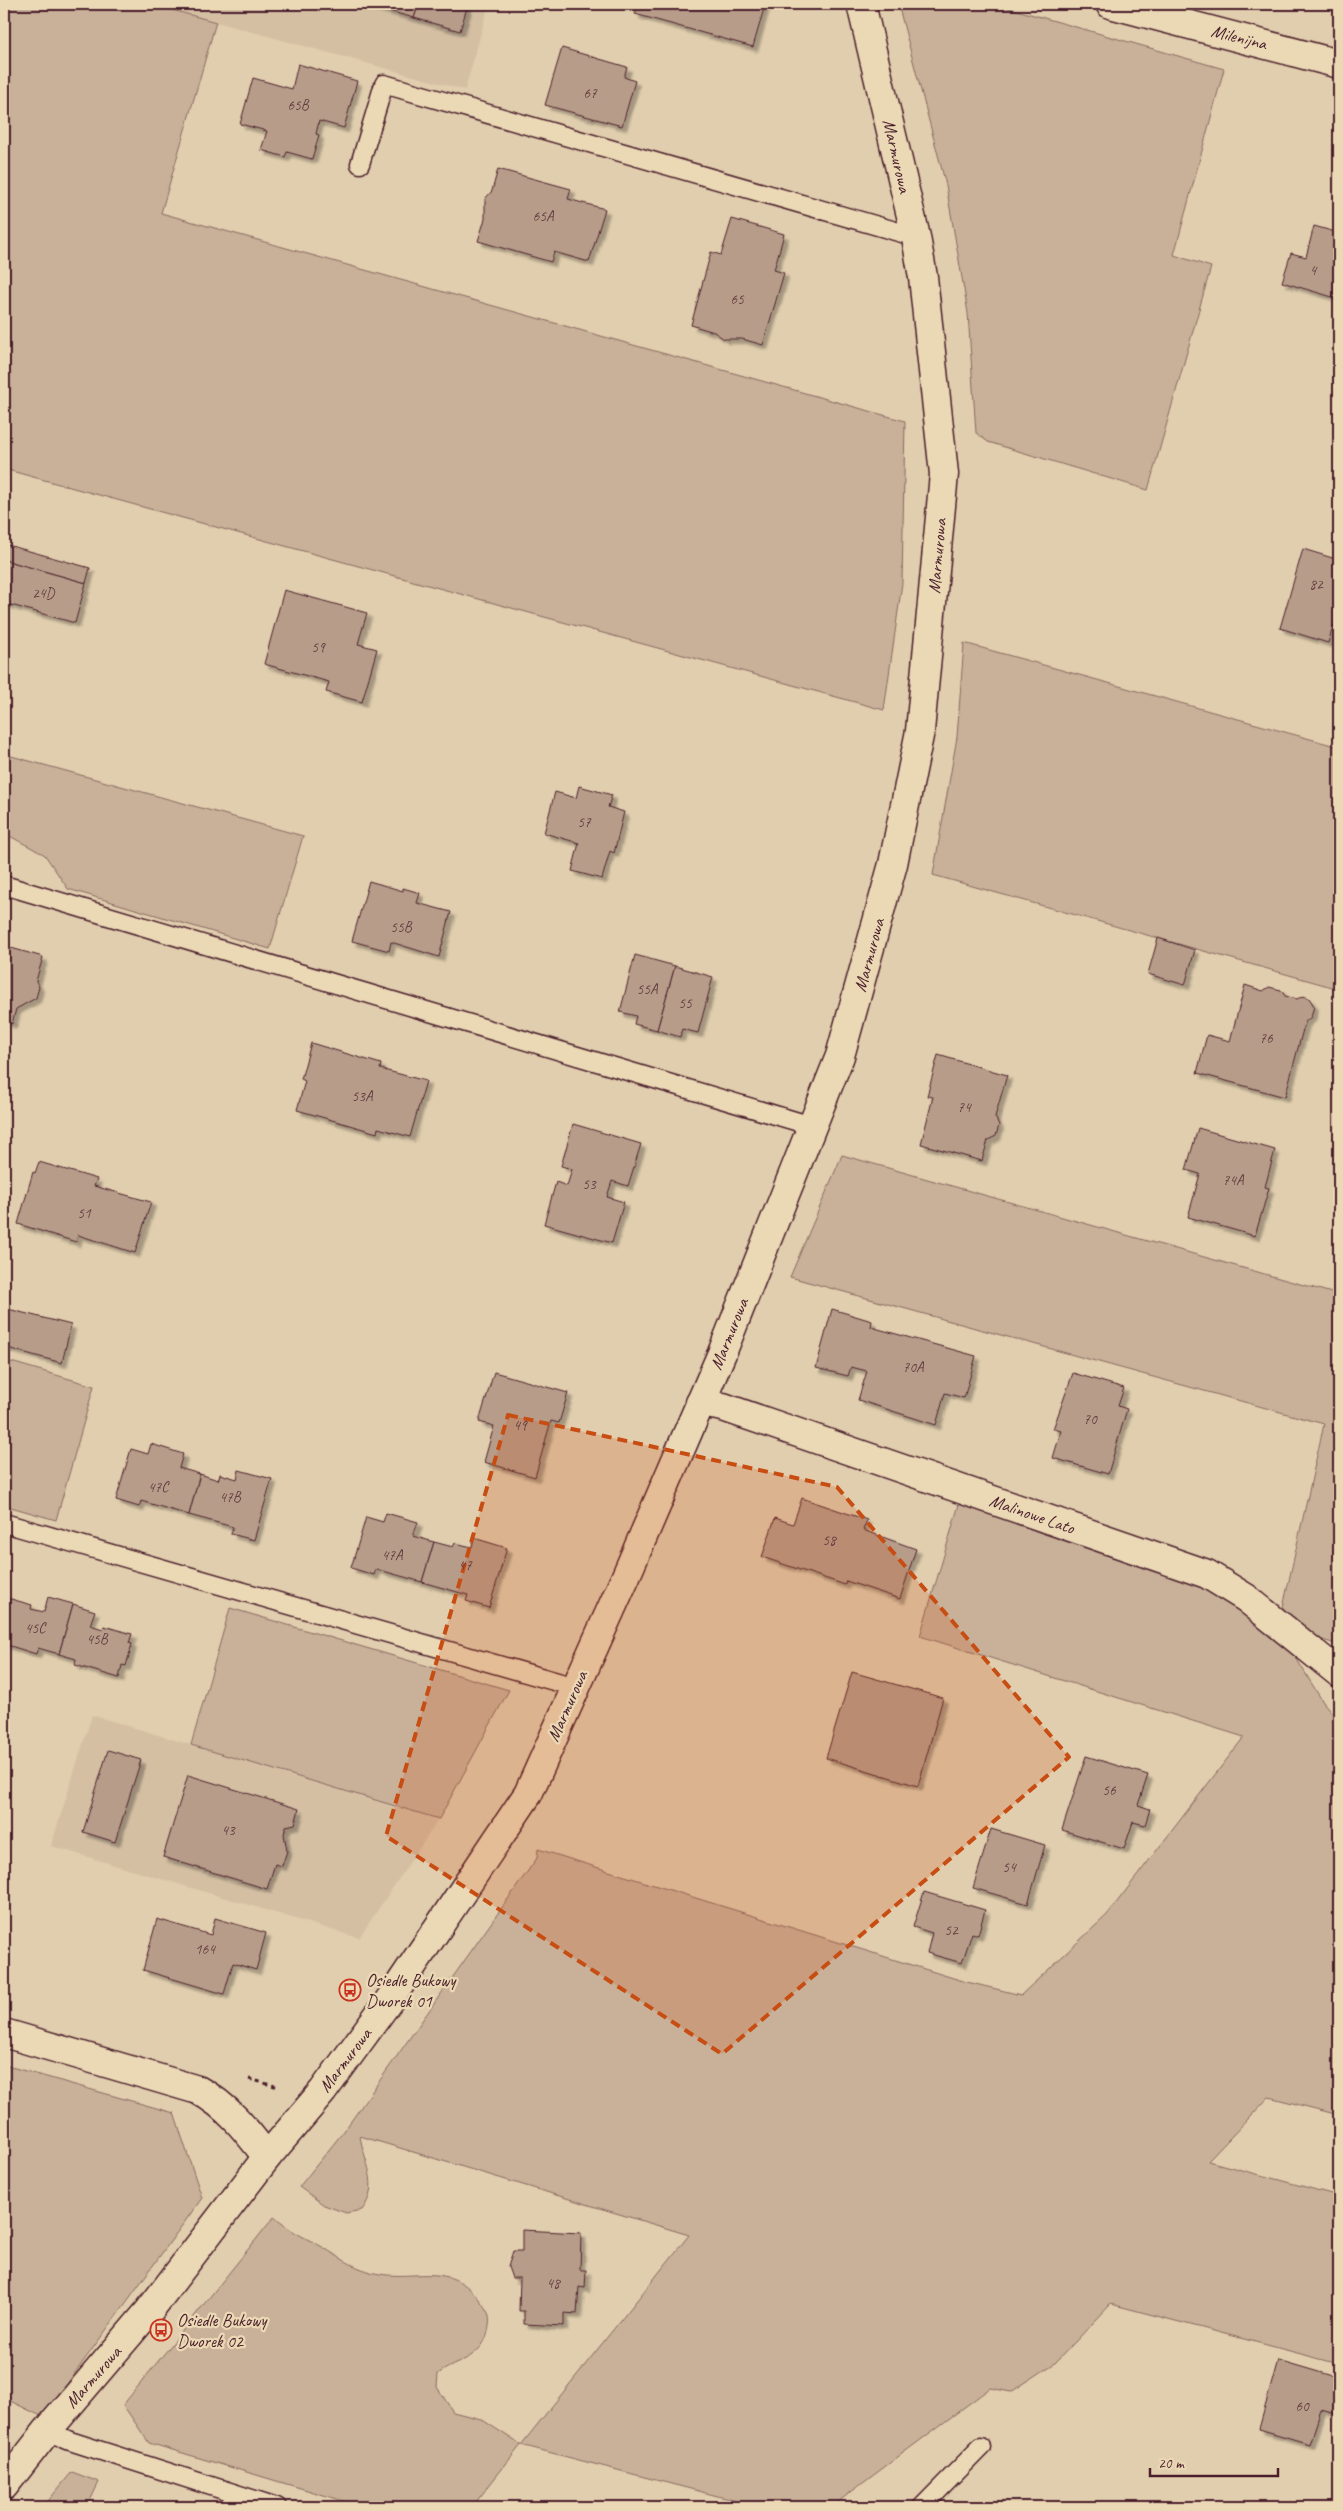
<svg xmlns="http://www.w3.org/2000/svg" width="1343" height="2511" viewBox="0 0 1343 2511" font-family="Caveat,sans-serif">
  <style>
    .built { fill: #d4bfa3 }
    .green { fill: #c8b198; stroke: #896862 }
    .building { fill: #b79d89; stroke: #4a1f2b; filter: url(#shadow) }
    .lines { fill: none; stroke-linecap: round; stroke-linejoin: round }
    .service-casing { stroke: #4a1f2b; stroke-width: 21 }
    .minor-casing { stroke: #4a1f2b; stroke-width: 31 }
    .path { stroke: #4a1f2b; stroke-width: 3; stroke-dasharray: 4 4; stroke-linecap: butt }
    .service { stroke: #ebd9b6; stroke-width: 18 }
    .minor { stroke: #ebd9b6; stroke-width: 28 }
    .marked { fill: #c84d12; fill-opacity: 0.2; stroke: #c84d12; stroke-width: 4; stroke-dasharray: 10 6; stroke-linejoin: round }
    .labels { text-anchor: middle; stroke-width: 4.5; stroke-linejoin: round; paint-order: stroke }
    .number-label { font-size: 15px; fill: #653e42 }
    .street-label { font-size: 18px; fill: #4a1f2b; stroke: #ebd9b6 }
    .poi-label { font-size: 18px; fill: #4a1f2b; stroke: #ebd9b6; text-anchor: start }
  </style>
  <defs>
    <filter id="shadow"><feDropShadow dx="4.5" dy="4.5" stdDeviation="1" flood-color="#0004"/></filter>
  </defs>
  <rect width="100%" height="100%" fill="#e1ceae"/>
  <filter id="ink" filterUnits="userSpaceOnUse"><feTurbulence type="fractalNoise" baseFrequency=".02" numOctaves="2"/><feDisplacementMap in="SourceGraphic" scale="10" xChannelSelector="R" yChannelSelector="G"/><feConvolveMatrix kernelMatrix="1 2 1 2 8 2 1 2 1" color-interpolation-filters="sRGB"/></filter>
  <g filter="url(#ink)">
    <g class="built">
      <polygon points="150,4 489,4 465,90"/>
      <polygon points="92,1715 191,1745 439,1819 359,1938 51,1846"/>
    </g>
    <g class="green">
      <polygon points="4,4 150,4 216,22 161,213 905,421 902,583 884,710 4,469"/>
      <polygon points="898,4 995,4 1224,69 1174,255 1211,267 1148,490 988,442 976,433 968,313 946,185"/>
      <polygon points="964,643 1339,747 1339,989 933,875 957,737"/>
      <polygon points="4,754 303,836 270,949 68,889 45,855 4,833"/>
      <polygon points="842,1155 1339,1295 1339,1645 1313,1637 1281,1616 1324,1424 790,1277"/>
      <polygon points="4,1360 94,1386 56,1520 4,1505"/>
      <path d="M960,1501l261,92 72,60 30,49 16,19v394l-70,-18 -61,64 131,35v168l-228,-60 -56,59 -44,29 -21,-4 -159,119h-71l-239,-62 -49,62h-108l-215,-64 -26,-38 151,-188c15,13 27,19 45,28 14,8 27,18 43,24 49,20 89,-19 125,42 6,9 0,30 -8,38 -12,13 -27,14 -41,25l-1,13 16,25 28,7 40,26 168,-210 -329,-99c4,26 21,49 2,74l-16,3 -22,-8 -25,-18 45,-56 193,-273 1,-9 425,132 58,14 86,-80 137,-178 -324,-101z"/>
      <polygon points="230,1608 509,1690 439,1819 191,1745"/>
      <polygon points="4,2065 174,2113 202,2198 43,2417 4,2398"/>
      <polygon points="72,2472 99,2482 87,2507 43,2507"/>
    </g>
    <g class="building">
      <polygon points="364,4 419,4 414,18"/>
      <polygon points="419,4 468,4 460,31 414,18"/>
      <polygon points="638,4 759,4 765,5 753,47 635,14"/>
      <polygon points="562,48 627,67 624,77 635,81 622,126 545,105"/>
      <polygon points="298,64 357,81 344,128 319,121 316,134 319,135 312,159 287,152 285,157 261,150 267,131 240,124 253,78 292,89"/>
      <polygon points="498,169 571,189 568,199 605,209 589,262 554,252 551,262 478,241 485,219 485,199 492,191"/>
      <polygon points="732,219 784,234 774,270 784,273 763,345 742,339 724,339 714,332 691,325 711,252 721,255"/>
      <polygon points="1314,226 1339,233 1339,299 1282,282 1291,253 1306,257"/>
      <polygon points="4,544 90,568 86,583 4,560"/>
      <polygon points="1303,549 1339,560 1339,608 1328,643 1280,628"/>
      <polygon points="4,560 86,583 75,623 4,603"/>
      <polygon points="284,590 367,613 358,644 377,649 362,702 326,692 329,682 264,664"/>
      <polygon points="579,786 612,795 608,807 624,812 614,853 610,851 602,879 572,871 579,843 544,833 555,792 576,798"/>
      <polygon points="369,881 403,891 403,888 420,893 417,903 451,912 439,957 391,942 389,951 352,941"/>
      <polygon points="1158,938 1195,950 1185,985 1148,974"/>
      <polygon points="4,946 43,957 36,981 39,987 36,998 16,1009 12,1024 4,1021"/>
      <polygon points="635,955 675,966 657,1030 634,1024 636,1016 620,1012"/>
      <polygon points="675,966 713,977 698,1033 682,1029 680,1037 657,1030"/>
      <polygon points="1245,985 1263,991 1269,987 1281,990 1285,996 1297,999 1303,996 1309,998 1314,1006 1311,1017 1305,1022 1285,1097 1197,1073 1207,1035 1230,1041"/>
      <polygon points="311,1043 381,1064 380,1069 426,1081 410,1137 378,1128 377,1133 297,1110 305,1081 301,1079"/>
      <polygon points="938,1055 1007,1075 995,1117 999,1125 996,1136 988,1140 982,1161 921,1144 933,1097 927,1096"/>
      <polygon points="573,1124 641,1144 628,1186 612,1181 607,1197 624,1202 612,1243 544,1224 556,1182 567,1186 572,1169 561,1166"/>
      <polygon points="1198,1128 1275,1150 1265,1187 1269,1188 1255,1236 1188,1217 1200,1174 1186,1170"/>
      <polygon points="39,1162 97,1179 94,1186 151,1202 135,1253 78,1235 76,1242 18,1224 33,1172 35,1173"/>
      <polygon points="4,1308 71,1325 62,1363 4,1347"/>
      <polygon points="832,1309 872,1321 871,1327 976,1356 964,1398 945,1393 936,1425 858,1400 867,1371 851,1367 848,1376 816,1368"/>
      <polygon points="494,1372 568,1393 559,1423 551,1421 535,1477 484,1462 494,1426 479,1422"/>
      <polygon points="1073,1373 1124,1388 1118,1406 1127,1409 1108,1474 1053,1458 1061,1431 1053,1429"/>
      <polygon points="151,1444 183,1454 179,1468 200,1474 189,1515 141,1501 139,1507 116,1500 131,1449 148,1454"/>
      <polygon points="239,1470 272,1479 254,1540 231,1534 233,1527 189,1515 200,1474 218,1480 220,1474 237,1479"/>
      <polygon points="802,1498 867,1520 863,1530 916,1549 900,1599 846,1581 845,1585 762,1557 775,1518 793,1524"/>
      <polygon points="386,1513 418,1522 413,1536 434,1542 422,1582 376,1569 374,1575 351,1568 366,1517 383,1522"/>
      <polygon points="474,1538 507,1548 489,1608 466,1601 468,1595 422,1582 434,1542 453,1547 455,1543 472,1547"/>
      <polygon points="4,1597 32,1605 31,1609 44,1612 48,1597 73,1604 59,1654 38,1648 36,1654 4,1644"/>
      <polygon points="73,1604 95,1611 90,1625 103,1629 104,1626 132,1634 129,1643 132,1644 126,1666 122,1665 119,1678 75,1665 76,1659 59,1654"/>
      <polygon points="852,1672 943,1698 918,1786 826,1758"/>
      <polygon points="108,1750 141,1760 115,1842 83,1832"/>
      <polygon points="1086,1756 1148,1775 1138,1805 1150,1809 1145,1825 1133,1822 1124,1849 1062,1830"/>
      <polygon points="188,1775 299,1809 295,1824 286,1826 284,1834 287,1851 282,1866 275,1864 267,1889 163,1857"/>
      <polygon points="991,1829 1045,1845 1028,1904 973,1888"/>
      <polygon points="924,1892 985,1910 978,1935 972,1933 962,1963 927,1953 932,1933 913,1927"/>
      <polygon points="215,1918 266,1933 256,1970 233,1963 224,1994 143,1970 157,1919 211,1935"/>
      <polygon points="522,2230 581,2233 580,2270 586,2270 585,2288 579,2287 577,2314 564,2313 564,2326 524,2324 524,2311 519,2311 520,2278 512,2278 508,2267 513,2251 522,2251"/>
      <polygon points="1278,2360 1339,2378 1339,2402 1336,2414 1321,2410 1310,2444 1259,2429"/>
    </g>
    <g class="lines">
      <g class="service-casing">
        <g id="service">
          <polyline points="360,164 384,84 916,237"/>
          <polyline points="4,885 812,1126"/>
          <polyline points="4,1523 575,1687"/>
          <polyline points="47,2431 70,2441 277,2507"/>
          <polyline points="922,2507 981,2447"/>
        </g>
      </g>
      <g class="minor-casing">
        <g id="minor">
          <polyline points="1110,4 1339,64"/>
          <polyline points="700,1403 723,1407 1207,1574 1246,1598 1339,1673"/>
          <path d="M4,2033l194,57c30,16 49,41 69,67"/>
          <polyline points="4,2486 47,2431 149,2311 267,2157 323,2091 390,1999 528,1794 626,1576 722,1353 840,1056 893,864 920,731 944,474 923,277 916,237 861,4"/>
        </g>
      </g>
      <polyline class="path" points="249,2079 279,2087"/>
      <use href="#service" class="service"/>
      <use href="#minor" class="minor"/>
    </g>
  </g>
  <path class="marked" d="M508,1415l329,72 232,270 -347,297 -336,-218z"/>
  <defs>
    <g id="bus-ring" transform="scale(1.125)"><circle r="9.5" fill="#ebd9b6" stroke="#c8321e" stroke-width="1.5"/><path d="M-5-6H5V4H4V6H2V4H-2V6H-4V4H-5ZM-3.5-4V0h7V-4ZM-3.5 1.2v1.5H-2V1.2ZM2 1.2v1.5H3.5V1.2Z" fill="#c8321e"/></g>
  </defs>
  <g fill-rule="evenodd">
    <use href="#bus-ring" x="350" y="1990"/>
    <use href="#bus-ring" x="161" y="2330"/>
  </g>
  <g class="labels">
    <g class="number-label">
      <text x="590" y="98">67</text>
      <text x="298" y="110">65B</text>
      <text x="543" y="221">65A</text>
      <text x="1313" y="275">4</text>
      <text x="737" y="304">65</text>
      <text x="1316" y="589">82</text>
      <text x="43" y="598">24D</text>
      <text x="318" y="652">59</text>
      <text x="584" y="827">57</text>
      <text x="401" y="932">55B</text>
      <text x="647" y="994">55A</text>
      <text x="685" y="1008">55</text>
      <text x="1266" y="1043">76</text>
      <text x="362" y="1101">53A</text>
      <text x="964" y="1112">74</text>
      <text x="1233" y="1185">74A</text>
      <text x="589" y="1189">53</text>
      <text x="84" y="1218">51</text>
      <text x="913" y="1372">70A</text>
      <text x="1090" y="1424">70</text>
      <text x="520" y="1430">49</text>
      <text x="158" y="1492">47C</text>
      <text x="230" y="1502">47B</text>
      <text x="829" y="1545">58</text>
      <text x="392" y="1560">47A</text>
      <text x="465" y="1570">47</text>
      <text x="35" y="1633">45C</text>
      <text x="97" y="1644">45B</text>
      <text x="1109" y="1795">56</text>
      <text x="228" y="1835">43</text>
      <text x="1009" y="1872">54</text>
      <text x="951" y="1935">52</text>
      <text x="205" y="1954">164</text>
      <text x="553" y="2288">48</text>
      <text x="1302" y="2411">60</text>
    </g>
    <g class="street-label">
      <text transform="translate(1239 37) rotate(14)" y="6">Milenijna</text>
      <text transform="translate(897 156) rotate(77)" y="6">Marmurowa</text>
      <text transform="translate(937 556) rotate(-85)" y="6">Marmurowa</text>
      <text transform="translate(869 955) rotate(-75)" y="6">Marmurowa</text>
      <text transform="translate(729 1334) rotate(-68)" y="6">Marmurowa</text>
      <text transform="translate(1032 1514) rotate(19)" y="6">Malinowe Lato</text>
      <text transform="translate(567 1706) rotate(-66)" y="6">Marmurowa</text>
      <text transform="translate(345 2060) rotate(-53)" y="6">Marmurowa</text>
      <text transform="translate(93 2377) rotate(-49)" y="6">Marmurowa</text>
    </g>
    <g class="poi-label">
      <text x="366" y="1986">Osiedle Bukowy<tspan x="366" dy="21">Dworek 01</tspan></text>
      <text x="177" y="2326">Osiedle Bukowy<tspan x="177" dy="21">Dworek 02</tspan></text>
    </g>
  </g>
  <rect width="1343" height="2511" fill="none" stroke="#ebd9b6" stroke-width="20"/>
  <rect x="10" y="10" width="1323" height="2491" fill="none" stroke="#4a1f2b" stroke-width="2" filter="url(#ink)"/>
  <path d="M1150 2468v8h128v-8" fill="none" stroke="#4a1f2b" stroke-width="2.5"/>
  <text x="1158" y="2468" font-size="15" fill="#4a1f2b" stroke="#ebd9b6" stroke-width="4" paint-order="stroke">20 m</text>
</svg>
